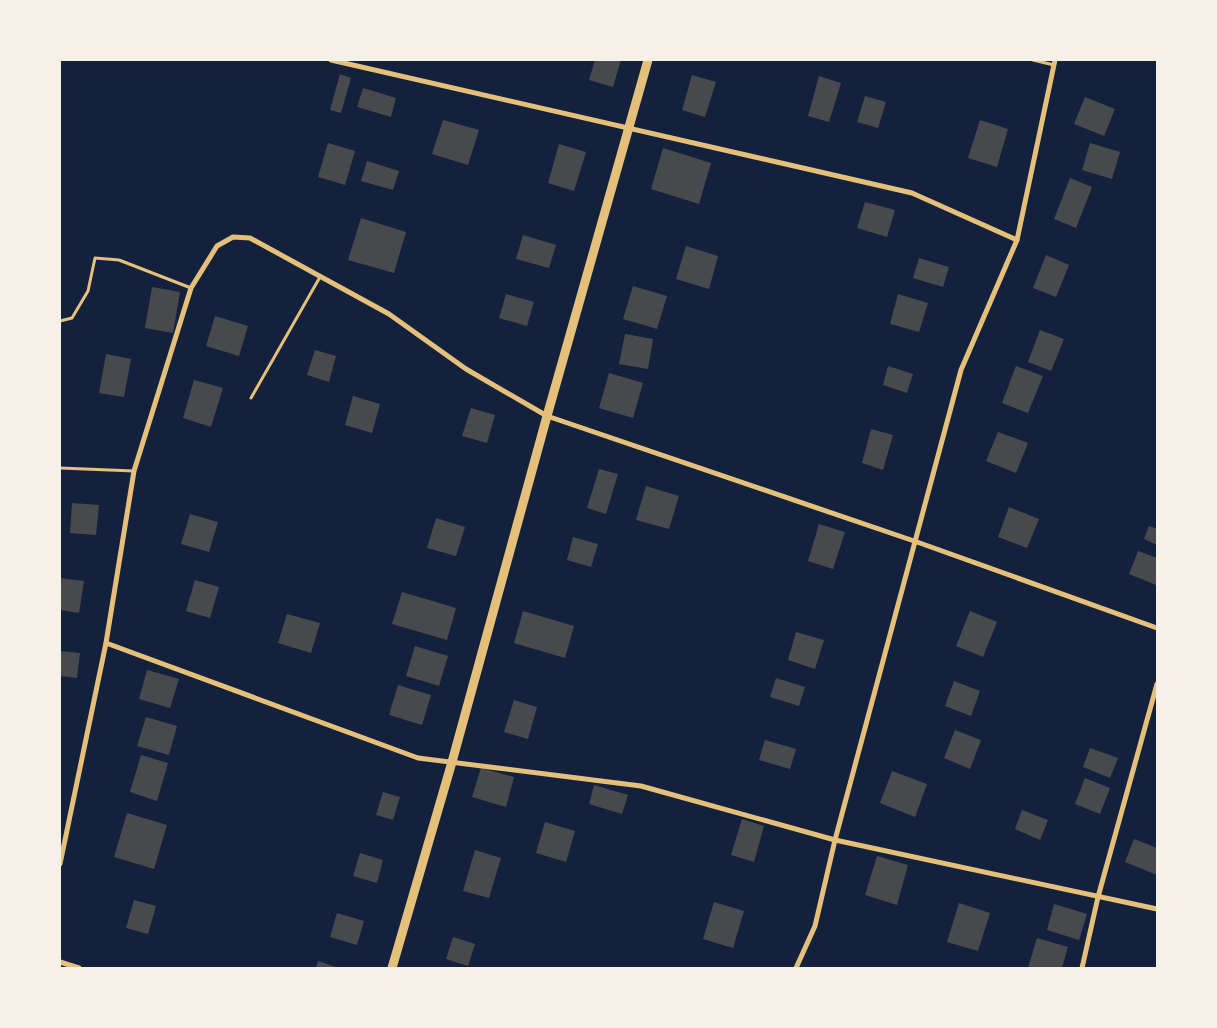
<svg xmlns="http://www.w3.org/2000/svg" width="1217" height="1028" viewBox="0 0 1217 1028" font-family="Helvetica,sans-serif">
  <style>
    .building { fill: #48494c }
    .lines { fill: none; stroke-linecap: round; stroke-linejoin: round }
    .service { stroke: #e5c07b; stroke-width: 3 }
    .minor { stroke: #e5c07b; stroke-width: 5 }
    .tertiary { stroke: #e5c07b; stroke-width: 9 }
  </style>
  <rect width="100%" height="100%" fill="#14213d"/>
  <g class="building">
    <polygon points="595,60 621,60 613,87 589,80"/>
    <polygon points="340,74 351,78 341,113 330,110"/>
    <polygon points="692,75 716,82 705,117 682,110"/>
    <polygon points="819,76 841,83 829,122 808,116"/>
    <polygon points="363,88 396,98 391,117 357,107"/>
    <polygon points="865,96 886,102 878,128 857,122"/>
    <polygon points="1085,97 1115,109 1104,136 1074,124"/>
    <polygon points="443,120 479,130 468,165 432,154"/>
    <polygon points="980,120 1008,129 997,167 968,158"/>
    <polygon points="328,143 355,151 345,185 318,177"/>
    <polygon points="1090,143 1120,152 1112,179 1082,170"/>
    <polygon points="559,144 586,152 574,191 548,183"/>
    <polygon points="663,148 711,163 699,204 651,189"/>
    <polygon points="367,161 399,171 393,190 361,181"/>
    <polygon points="1070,178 1092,187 1076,228 1054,219"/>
    <polygon points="865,202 895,210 887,237 857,228"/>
    <polygon points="361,218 406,232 394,273 348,260"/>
    <polygon points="523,235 556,245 549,268 516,259"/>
    <polygon points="686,246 718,256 709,289 676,279"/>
    <polygon points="1046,255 1069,265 1056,297 1033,288"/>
    <polygon points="919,258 949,267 943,287 913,278"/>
    <polygon points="633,286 667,296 657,329 623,319"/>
    <polygon points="152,287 180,292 173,333 145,328"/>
    <polygon points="506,294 534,302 527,326 499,318"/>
    <polygon points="898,294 928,303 919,332 890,324"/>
    <polygon points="215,316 248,326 239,356 206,346"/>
    <polygon points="1040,330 1064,339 1051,371 1028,362"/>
    <polygon points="625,334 653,339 648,369 619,364"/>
    <polygon points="315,350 336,356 329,382 307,375"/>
    <polygon points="106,354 131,359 124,397 99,393"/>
    <polygon points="888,366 913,374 907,393 883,385"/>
    <polygon points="1016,366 1043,376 1028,413 1002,403"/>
    <polygon points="609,373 643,383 633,418 599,408"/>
    <polygon points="194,380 223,388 211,427 183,418"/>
    <polygon points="353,396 380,404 372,433 345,425"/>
    <polygon points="471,408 495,415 487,443 462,436"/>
    <polygon points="871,429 893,435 883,470 862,463"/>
    <polygon points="998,432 1028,443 1016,473 986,461"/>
    <polygon points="599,469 618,474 606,514 587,508"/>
    <polygon points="646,486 679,496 669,529 636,520"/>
    <polygon points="72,503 99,505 96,535 70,533"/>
    <polygon points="1009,507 1039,519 1027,548 998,537"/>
    <polygon points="190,514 218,522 209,552 181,544"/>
    <polygon points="436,518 465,527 456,556 427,548"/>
    <polygon points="819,524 845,532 833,569 808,561"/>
    <polygon points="1149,526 1157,529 1157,545 1144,539"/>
    <polygon points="573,537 598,544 591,567 567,560"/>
    <polygon points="1138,551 1157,558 1156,585 1129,574"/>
    <polygon points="60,578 84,581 79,613 60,610"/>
    <polygon points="195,580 219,587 210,618 186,611"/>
    <polygon points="402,592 456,608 447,640 392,624"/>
    <polygon points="523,611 574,626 565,658 514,643"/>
    <polygon points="970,611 997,622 983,657 956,646"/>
    <polygon points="287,614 320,623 311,653 278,643"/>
    <polygon points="796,632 824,640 815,669 788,660"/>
    <polygon points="415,646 448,656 439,686 406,676"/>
    <polygon points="60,651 80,653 77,678 60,676"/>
    <polygon points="147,670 179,679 170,708 139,699"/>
    <polygon points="776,678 805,687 799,706 770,697"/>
    <polygon points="954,681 980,691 971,716 945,706"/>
    <polygon points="398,685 431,695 422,725 389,715"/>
    <polygon points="514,700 537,707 528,739 504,732"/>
    <polygon points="146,717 177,726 169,755 137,746"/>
    <polygon points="955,730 981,740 970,769 944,758"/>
    <polygon points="765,740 796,749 790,769 759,760"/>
    <polygon points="1090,748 1118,758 1110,778 1083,767"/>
    <polygon points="141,755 168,763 157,801 130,792"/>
    <polygon points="481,768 514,777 506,807 472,797"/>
    <polygon points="892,771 927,784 915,817 880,803"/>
    <polygon points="1085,778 1110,788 1100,814 1075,804"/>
    <polygon points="594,785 628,795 622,814 589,804"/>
    <polygon points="383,792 400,797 393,820 376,815"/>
    <polygon points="1022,810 1048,820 1040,840 1015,829"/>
    <polygon points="127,813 167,825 154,869 114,857"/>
    <polygon points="742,819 764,826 754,862 731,855"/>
    <polygon points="545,822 575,831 566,862 536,853"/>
    <polygon points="1134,839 1157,848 1157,875 1125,862"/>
    <polygon points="475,850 501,858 489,898 463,891"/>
    <polygon points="360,853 383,860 377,883 353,876"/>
    <polygon points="877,856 908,865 897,905 865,895"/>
    <polygon points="134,900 156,906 148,934 126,928"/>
    <polygon points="714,902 744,911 733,948 703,939"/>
    <polygon points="959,903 990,913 978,951 947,942"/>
    <polygon points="1054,904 1087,914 1079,940 1047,930"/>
    <polygon points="337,913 364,921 357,945 330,937"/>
    <polygon points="453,937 475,944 468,966 446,959"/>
    <polygon points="1037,938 1068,947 1062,968 1028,968"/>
    <polygon points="318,961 339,968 316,968"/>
  </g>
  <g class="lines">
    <g class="service">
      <polyline points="1033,60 1054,65"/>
      <polyline points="60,321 72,318 88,291 95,258 119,260 191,288"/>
      <polyline points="251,398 320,277"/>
      <polyline points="60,468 134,471"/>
    </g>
    <g class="minor">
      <polyline points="331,60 912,193 1017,240"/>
      <polyline points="106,643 418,758 641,786 835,840 1157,909"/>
      <polyline points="60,864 106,643 134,471 191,288 217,246 233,237 250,238 389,314 466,369 547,416 917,542 1157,628"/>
      <polyline points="60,962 79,968"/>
      <polyline points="796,968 815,926 835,840 961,370 1017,240 1055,60"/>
      <polyline points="1082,968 1098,897 1157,684"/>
    </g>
    <polyline class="tertiary" points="392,968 452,762 547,416 648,60"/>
  </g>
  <rect width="1217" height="1028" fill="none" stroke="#f6f1e7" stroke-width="122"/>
</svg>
